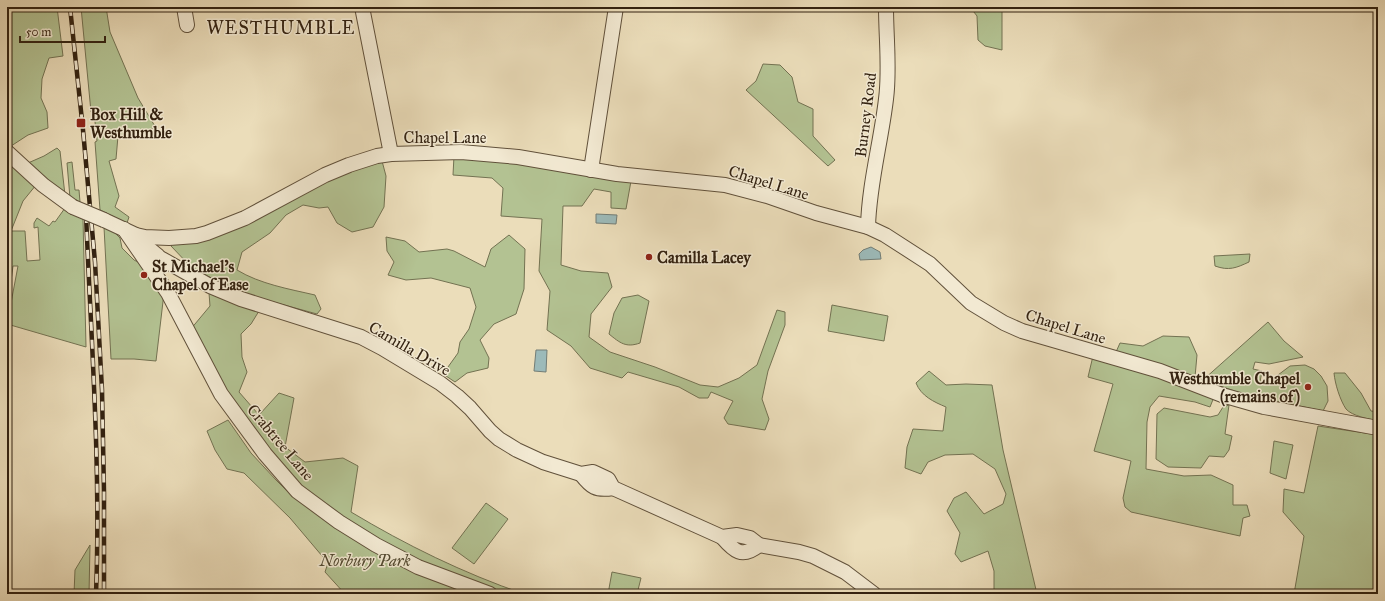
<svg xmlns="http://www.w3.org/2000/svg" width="1385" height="601" viewBox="0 0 1385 601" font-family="'IM FELL Great Primer',serif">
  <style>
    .green { fill: #b3c292; stroke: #737252 }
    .water { fill: #9cbab9; stroke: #727d76 }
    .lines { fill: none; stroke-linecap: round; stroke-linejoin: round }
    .minor-casing { stroke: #61513b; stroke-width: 16 }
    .minor { stroke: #f2e9d2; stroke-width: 14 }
    .rail-casing { stroke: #321; stroke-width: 4.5 }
    .rail { stroke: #f2e9d2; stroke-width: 3; stroke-dasharray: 9; stroke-linecap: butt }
    .minor-bridge-casing { stroke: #61513b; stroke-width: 16; stroke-linecap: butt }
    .minor-bridge { stroke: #f2e9d2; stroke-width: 14 }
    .poi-dot { fill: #8f2418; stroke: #f2e9d2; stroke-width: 1.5 }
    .labels { text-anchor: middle; stroke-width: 3; stroke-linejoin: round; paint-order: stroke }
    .poi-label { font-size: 16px; font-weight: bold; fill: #321; stroke: #f2e9d2; text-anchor: start }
    .street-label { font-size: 16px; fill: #321; stroke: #f2e9d2 }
    .park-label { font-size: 16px; font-style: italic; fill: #534a31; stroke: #f2e9d2 }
    .quarter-label { font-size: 18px; letter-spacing: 1px; fill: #321; stroke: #f2e9d2 }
  </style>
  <rect width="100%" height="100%" fill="#ebddba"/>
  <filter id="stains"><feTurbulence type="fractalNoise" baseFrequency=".005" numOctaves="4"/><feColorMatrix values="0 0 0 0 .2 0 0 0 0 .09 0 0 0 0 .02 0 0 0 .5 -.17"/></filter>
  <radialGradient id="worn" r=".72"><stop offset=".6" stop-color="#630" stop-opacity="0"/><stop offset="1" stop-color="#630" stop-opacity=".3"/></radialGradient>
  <g class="green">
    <polygon points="7,7 57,7 63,56 49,58 42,79 41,98 47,112 48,128 28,135 8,148"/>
    <polygon points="81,7 106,7 110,32 138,98 156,128 118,136 116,159 109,161 119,196 115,207 129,217 127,223 100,210 95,142 97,141 94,112 91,112"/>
    <polygon points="970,7 1002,7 1002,50 985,46 978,40 977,16"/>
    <polygon points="763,64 780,65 792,77 798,102 813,109 813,136 835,160 828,166 746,90 756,81"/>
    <polygon points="57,148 60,151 65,195 28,163 44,156"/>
    <polygon points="454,156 479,156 631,181 626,209 611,208 611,192 594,189 582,206 563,206 561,265 581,271 608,273 612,287 591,314 589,337 610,352 655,367 700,385 718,387 739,378 757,365 777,310 785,312 785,325 768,371 762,399 769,419 765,430 728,424 724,418 733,401 711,392 708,398 699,398 679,387 628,372 622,378 590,368 571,346 547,330 550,291 539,271 542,219 501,216 503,188 492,178 453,175"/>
    <polygon points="7,159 36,185 23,201 11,231 25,231 27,261 40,260 38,227 34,228 34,223 37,218 49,226 53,221 55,222 65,208 72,214 83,219 86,347 7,324 18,266 13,266 10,289 7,287"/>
    <path d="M382,161l4,15 -2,31 -11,20 -21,5 -15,-9 -9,-16 -9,1 -16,-3 -17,10 -16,18 -28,19 -5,18c23,14 52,19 78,25l6,14 -4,5 -62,-17 -40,-17 -24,-13 -20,-21 1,-4 154,-63z"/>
    <polygon points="72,162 75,190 79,190 80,202 70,198 67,163"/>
    <polygon points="104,227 114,232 120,238 122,248 134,260 142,264 164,293 156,361 134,359 111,359"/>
    <polygon points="509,235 525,249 524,289 516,314 494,324 480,340 489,358 488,368 467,373 455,382 443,374 458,353 460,342 469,329 476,307 470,288 431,278 406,280 388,275 394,262 387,251 386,237 405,241 419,252 447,249 454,251 485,267 491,249"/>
    <path d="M1250,254l-1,8c-13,6 -20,9 -34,4l-1,-10z"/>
    <path d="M209,293l50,18 -8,13 -10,10 1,23 5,15 -8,20 20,23 20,-22 15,5 -9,49 20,15 38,-4 15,8 -7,46c55,33 112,61 173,82h-179l-20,-22 3,-9 -38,-45 -46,-45 -17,-4 -12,-19 -8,-19 21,-11 23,33 25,27 17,17 3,-12 -73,-98 -33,-57 20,-24z"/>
    <path d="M638,295l11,6 -9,42c-14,5 -20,0 -31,-9l5,-21 8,-15z"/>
    <polygon points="832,305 888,316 884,341 828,331"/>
    <polygon points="1268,322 1284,341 1303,357 1269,364 1255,362 1253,369 1262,371 1260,382 1275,385 1278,375 1290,366 1305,365 1314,369 1321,376 1327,386 1328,401 1323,411 1243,394 1203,380"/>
    <polygon points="1163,336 1189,337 1197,355 1195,377 1158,364 1116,352 1120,343 1143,346"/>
    <polygon points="1093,356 1156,375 1214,397 1210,407 1195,402 1159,396 1150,407 1147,422 1146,469 1184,476 1211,475 1233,485 1233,505 1247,505 1250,516 1243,518 1240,536 1131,512 1125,507 1123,498 1131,461 1094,451 1113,384 1088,377"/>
    <path d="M929,371l17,14 20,-1 26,1 11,65 34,144h-39l-4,-3v-20l-6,-20 -27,11 -6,-8 5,-21 -13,-22 7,-13 12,-6 18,22 19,-10 3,-10 -11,-25 -22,-15 -28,1 -17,7 -7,12 -16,-6 2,-21 6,-18 30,2 3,-24c-12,-5 -25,-11 -30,-24z"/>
    <path d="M1334,373h11l16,20 10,18 7,1v9c-9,-2 -26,-5 -32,-12 -6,-9 -11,-25 -12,-36z"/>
    <polygon points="1229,405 1225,434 1232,436 1229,450 1224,457 1209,456 1201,468 1168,467 1156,459 1157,414 1164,408 1210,417 1218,415 1223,407"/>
    <polygon points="1318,426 1378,435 1378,594 1294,594 1304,536 1283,512 1284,489 1304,493"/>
    <polygon points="1274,441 1293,445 1286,479 1270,473"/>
    <polygon points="486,503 508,519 474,564 452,548"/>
    <polygon points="90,545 89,594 74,594 75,570"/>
    <polygon points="612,572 641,578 637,594 608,594"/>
  </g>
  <g class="water">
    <polygon points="596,214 617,215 616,224 596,223"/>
    <polygon points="871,247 880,252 881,259 860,260 859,254 863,250"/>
    <polygon points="536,350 547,350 546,372 534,371"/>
  </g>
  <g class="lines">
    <g class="minor-casing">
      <g id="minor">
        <polyline points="184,7 187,25"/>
        <polyline points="362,7 391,154"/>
        <polyline points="7,152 43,185 73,207"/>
        <polyline points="591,170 616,7"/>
        <polyline points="104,220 136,235 145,237 169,238 196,236 207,233 245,218 325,175 349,165 377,156 391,154 461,152 518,157 617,174 725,185 767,196 816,213 868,227 885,235 930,264 971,303 1004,323 1022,331 1160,371 1222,395 1264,407 1378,428"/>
        <path d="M868,227c1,-43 13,-85 18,-128 4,-30 0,-61 0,-92"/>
        <polyline points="124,229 168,293 221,394 265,454 297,491 339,522 376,545 418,567 490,594"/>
        <polyline points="136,235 147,247 158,256"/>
        <polyline points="162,259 210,286 241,299 361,337 382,348 440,383 457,396 470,408 490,431 499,439 517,450 543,462 581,474 593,472 608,479 613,488 722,537 737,535 750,538 759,545 799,552 813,556 845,572 874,594"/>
        <path d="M581,474c10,13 15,17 32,14"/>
        <path d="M722,537c12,14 20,22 37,8"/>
      </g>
    </g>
    <use href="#minor" class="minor"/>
    <g class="rail-casing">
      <g id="rail">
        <polyline points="70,7 83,130 95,262 102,390 104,492 104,594"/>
        <path d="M86,214c5,126 15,253 10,380"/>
      </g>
    </g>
    <use href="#rail" class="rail"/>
    <g class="minor-bridge-casing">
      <polyline id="minor-bridge" points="73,207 104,220"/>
    </g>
    <use href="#minor-bridge" class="minor-bridge"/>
  </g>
  <g class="poi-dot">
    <rect x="76" y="118" width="10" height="10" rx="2"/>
    <circle cx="649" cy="257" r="4"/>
    <circle cx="144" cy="275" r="4"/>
    <circle cx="1308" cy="387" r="4"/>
  </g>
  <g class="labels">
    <g class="poi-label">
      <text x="90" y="120">Box Hill &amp;<tspan x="90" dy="18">Westhumble</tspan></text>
      <text x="657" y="263">Camilla Lacey</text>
      <text x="152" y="272">St Michael's<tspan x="152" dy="18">Chapel of Ease</tspan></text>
      <text x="1300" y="384" text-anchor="end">Westhumble Chapel<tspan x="1300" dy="18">(remains of)</tspan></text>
    </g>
    <g class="street-label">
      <text transform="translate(865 115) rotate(-83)" y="6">Burney Road</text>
      <text x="445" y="143">Chapel Lane</text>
      <text transform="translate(769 182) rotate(17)" y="6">Chapel Lane</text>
      <text transform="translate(1066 326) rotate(17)" y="6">Chapel Lane</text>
      <text transform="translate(410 348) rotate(30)" y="6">Camilla Drive</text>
      <text transform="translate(281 442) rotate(50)" y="6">Crabtree Lane</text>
    </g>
    <g class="park-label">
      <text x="365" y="566">Norbury Park</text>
    </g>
    <g class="quarter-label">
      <text x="281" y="34">WESTHUMBLE</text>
    </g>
  </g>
  <rect width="1385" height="601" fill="none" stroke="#ebddba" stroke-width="24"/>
  <rect x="8" y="8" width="1369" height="585" fill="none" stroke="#321" stroke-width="2"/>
  <rect x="12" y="12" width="1361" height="577" fill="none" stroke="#321"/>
  <path d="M20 36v6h85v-6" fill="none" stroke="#332211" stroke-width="2"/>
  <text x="26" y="36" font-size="12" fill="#332211" stroke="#f2e9d2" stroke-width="3" paint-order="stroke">50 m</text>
  <rect width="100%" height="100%" filter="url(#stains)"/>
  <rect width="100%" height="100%" fill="url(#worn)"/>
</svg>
